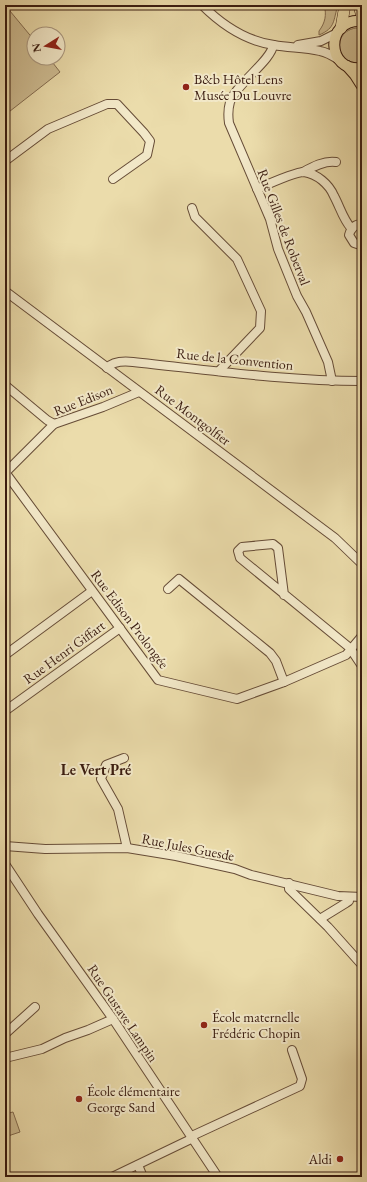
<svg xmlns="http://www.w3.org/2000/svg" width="367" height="1182" viewBox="0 0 367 1182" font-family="'EB Garamond',serif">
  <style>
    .green { fill: #cdbb91; stroke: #846c50 }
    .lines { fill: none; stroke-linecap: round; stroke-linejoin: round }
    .minor-casing { stroke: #664c37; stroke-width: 10 }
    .major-casing { stroke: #3a1c10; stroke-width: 12 }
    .highway-casing { stroke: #3a1c10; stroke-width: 12 }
    .minor { stroke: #f2e8c8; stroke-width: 8 }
    .major { stroke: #ebdcab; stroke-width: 10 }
    .highway { stroke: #ebdcab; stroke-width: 11 }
    .poi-dot { fill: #8f2418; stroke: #f2e8c8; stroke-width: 1.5 }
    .labels { text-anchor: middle; stroke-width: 4; stroke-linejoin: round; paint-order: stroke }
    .poi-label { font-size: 14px; fill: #3a1c10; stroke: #f2e8c8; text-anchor: start }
    .street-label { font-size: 14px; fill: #3a1c10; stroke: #f2e8c8 }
    .neighbourhood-label { font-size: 15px; font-weight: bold; fill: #3a1c10; stroke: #f2e8c8 }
  </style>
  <rect width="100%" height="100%" fill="#ebdcab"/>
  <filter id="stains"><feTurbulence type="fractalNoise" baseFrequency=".005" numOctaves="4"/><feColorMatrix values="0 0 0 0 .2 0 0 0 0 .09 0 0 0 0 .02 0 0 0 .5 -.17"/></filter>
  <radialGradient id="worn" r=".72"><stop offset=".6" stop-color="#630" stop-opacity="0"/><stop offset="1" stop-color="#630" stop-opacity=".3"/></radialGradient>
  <g class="green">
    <polygon points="5,5 34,40 34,58 49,58 60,72 5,115"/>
    <path d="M324,5h14c-5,15 -2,23 -19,30v-4c6,-8 8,-16 5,-26z"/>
    <path d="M356,28l6,1v33c-25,6 -32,-30 -6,-34z"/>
    <polygon points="13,1112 20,1132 8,1136 5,1128 5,1114"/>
  </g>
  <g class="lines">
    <g class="minor-casing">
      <g id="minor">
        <path d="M202,5c19,19 44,36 72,40 15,3 30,2 46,6 6,1 13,5 19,9"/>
        <path d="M273,45c-1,15 -37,39 -43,57 -2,7 -2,14 -1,21l41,96 8,30 19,47 9,16 22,50 4,19"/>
        <polyline points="298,45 321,41 337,33"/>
        <polyline points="5,161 48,129 107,104 117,104 144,133 150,141 147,155 113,179"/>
        <path d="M303,172c9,-5 22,-12 33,-10"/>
        <path d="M257,189c9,-4 38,-17 47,-17 13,2 25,12 30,24 6,11 9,23 17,32"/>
        <polyline points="192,208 195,217 237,259 261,311 260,328 219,371"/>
        <path d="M362,224c-7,0 -11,4 -13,11l5,8 6,2h2"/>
        <polyline points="5,291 335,538 362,564"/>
        <path d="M107,368c6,-7 17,-7 26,-6 76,8 152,19 229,19"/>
        <polyline points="5,385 47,420 54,424"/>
        <polyline points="5,472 158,680 237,699 284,682 346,655 362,636"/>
        <polyline points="6,472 54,424 103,407 139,392"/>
        <polyline points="168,589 179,579 270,653 276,661 284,682"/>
        <polyline points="284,595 278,548 273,544 242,547 238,551 240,558 350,648 362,666"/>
        <polyline points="5,655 92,591"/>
        <polyline points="5,711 120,628"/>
        <polyline points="124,758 106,765 101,779 118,809 127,848"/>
        <polyline points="5,846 45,849 127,848 176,856 235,869 251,875 338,896 362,897"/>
        <polyline points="5,864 38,914 113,1019 218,1177"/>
        <polyline points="289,883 289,889 328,927 362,965"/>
        <polyline points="320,919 346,903 349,901 349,897"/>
        <polyline points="5,1034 35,1007"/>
        <polyline points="5,1058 42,1049 65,1038 88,1030 113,1019"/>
        <polyline points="138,1165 143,1177"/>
        <polyline points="112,1177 189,1140 194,1135 300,1086 302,1079 292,1050"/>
      </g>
    </g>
    <g class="major-casing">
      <g id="major">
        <path d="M362,21c-38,-3 -36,52 0,47"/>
        <polyline points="347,66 355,75 362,86"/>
      </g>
    </g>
    <g class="highway-casing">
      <g id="highway">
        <polyline points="359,5 362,17"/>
        <polyline points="341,28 345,5"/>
      </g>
    </g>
    <use href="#minor" class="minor"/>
    <use href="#major" class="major"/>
    <use href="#highway" class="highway"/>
  </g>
  <g class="poi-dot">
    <circle cx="186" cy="87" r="4"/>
    <circle cx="204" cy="1025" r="4"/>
    <circle cx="79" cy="1099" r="4"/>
    <circle cx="340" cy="1159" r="4"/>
  </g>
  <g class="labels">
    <g class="poi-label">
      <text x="194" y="84">B&amp;b Hôtel Lens<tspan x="194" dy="16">Musée Du Louvre</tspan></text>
      <text x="212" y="1022">École maternelle<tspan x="212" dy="16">Frédéric Chopin</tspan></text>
      <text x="87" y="1096">École élémentaire<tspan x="87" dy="16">George Sand</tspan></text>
      <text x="332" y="1164" text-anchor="end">Aldi</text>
    </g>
    <g class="street-label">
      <text transform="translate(284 227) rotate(69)" y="5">Rue Gilles de Roberval</text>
      <text transform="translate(235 359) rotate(6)" y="5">Rue de la Convention</text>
      <text transform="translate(83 400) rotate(-22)" y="5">Rue Edison</text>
      <text transform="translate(193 415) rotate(37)" y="5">Rue Montgolfier</text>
      <text transform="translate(130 619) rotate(53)" y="5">Rue Edison Prolongée</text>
      <text transform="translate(64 652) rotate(-36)" y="5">Rue Henri Giffart</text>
      <text transform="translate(188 847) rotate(11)" y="5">Rue Jules Guesde</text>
      <text transform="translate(123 1013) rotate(56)" y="5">Rue Gustave Lampin</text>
    </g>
    <g class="neighbourhood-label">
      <text x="96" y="775">Le Vert Pré</text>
    </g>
  </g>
  <rect width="367" height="1182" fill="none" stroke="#ebdcab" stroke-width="20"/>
  <rect x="6" y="6" width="355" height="1170" fill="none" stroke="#3a1c10" stroke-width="2"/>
  <rect x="10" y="10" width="347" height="1162" fill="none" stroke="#3a1c10"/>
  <g transform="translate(46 46) rotate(259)"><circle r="19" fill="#f2e8c8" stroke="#a8967e"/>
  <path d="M0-3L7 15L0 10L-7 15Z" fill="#8f2418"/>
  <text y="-6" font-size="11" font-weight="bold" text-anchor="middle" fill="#3a1c10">N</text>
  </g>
  <rect width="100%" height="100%" filter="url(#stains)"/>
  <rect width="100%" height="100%" fill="url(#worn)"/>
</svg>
